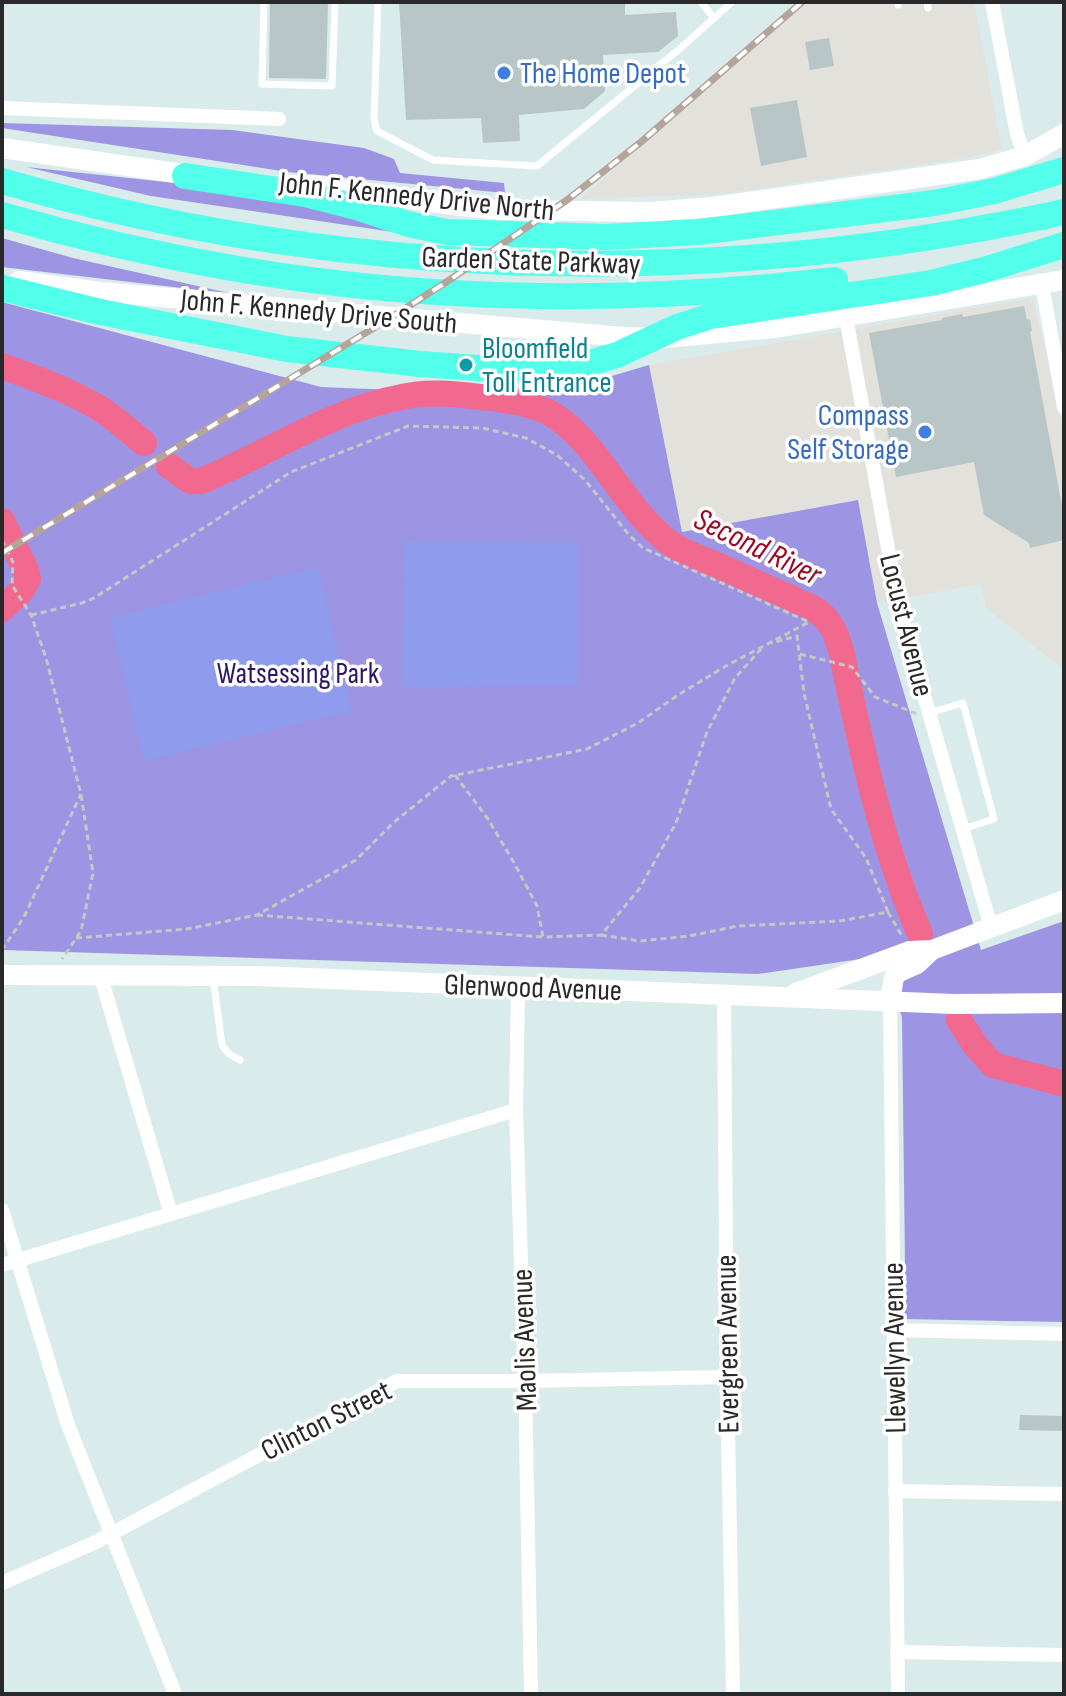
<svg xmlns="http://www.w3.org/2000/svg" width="1066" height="1696" viewBox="0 0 1066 1696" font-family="'Sofia Sans Condensed',sans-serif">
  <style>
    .industrial { fill: #e3e1db }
    .green { fill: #9d94e4 }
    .pitch { fill: #8f9bec }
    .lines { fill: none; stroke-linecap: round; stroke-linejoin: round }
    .river { stroke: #f2698f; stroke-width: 26 }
    .building { fill: #b9c6c7 }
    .path { stroke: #c7c7c7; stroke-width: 3; stroke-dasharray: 6 4; stroke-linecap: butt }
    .lane { stroke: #fff; stroke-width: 7 }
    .street { stroke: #fff; stroke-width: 14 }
    .secondary { stroke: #fff; stroke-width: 20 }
    .highway { stroke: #51ffeb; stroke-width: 26 }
    .rail-casing { stroke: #b4a49c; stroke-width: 7 }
    .rail { stroke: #fff; stroke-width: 4; stroke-dasharray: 12; stroke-linecap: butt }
    .shop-dot { fill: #3f7fe0; stroke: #fff; stroke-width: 3 }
    .culture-dot { fill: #0f9aa8; stroke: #fff; stroke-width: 3 }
    .labels { text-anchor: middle; stroke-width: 7; stroke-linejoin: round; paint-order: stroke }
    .shop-label { font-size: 30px; fill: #366cbe; stroke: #fff; text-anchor: start }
    .street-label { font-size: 30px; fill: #292929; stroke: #fff }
    .culture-label { font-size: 30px; fill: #0d838f; stroke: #fff; text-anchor: start }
    .park-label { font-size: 30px; fill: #2b1767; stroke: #fff }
    .water-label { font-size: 32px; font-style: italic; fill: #9c0927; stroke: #fff }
  </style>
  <rect width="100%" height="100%" fill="#daebec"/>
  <g class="industrial">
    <polygon points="807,2 974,2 1002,149 966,158 722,194 580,199"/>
    <polygon points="1033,298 1064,434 1064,670 986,608 981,584 877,603 857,500 682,532 649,365"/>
  </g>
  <g class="green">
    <polygon points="2,123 232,130 364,148 394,159 400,173 504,183 505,193 288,172 2,128"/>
    <polygon points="26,167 241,190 316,202 393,232 151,196"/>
    <polygon points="2,238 73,258 233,294 2,267"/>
    <polygon points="2,302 321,387 544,396 649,365 682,532 858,500 877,603 981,950 1064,921 1064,1322 902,1319 905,1265 902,1017 881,956 758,974 2,950"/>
  </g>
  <g class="pitch">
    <polygon points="404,541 578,542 578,685 402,687"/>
    <polygon points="318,567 352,711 144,761 110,618"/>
  </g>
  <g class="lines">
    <g class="river">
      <path d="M2,366c33,12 67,24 97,42 16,10 30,23 45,35"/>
      <path d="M169,466l21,15h11c66,-27 130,-71 201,-84 26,-6 52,-3 79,0 21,2 45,5 65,14 49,24 77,98 124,132 14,10 33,16 49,23 32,14 63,28 94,42 17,10 23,25 28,42 20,97 40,194 79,284"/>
      <polyline points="2,521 26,570 28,579 21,591 2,609"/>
      <polyline points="959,1020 975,1045 993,1065 1064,1084"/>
    </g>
  </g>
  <g class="building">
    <polygon points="270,2 328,2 326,79 269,78"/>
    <polygon points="399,2 625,2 625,15 676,12 678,36 658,52 603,55 605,91 584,109 519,115 520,141 483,143 481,118 406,120"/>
    <polygon points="829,38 834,66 810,70 805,42"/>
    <polygon points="797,100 807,157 761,166 750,108"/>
    <polygon points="1024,306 1027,320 1030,319 1032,331 1030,332 1064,517 1064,540 1030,548 1029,543 984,515 974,462 896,477 869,333 942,320 942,318 962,314 963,317"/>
    <polygon points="1020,1415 1063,1416 1063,1431 1019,1430"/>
  </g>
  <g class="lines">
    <g class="path">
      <polyline points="2,540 13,562 12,585 31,615 46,658 81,794 93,873 81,931 62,959"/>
      <polyline points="31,615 82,603 94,598 291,472 408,426 482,428 526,438 557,455 585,480 629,535 643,548 809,622 726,666 678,695 638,723 587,749 451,776 393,823 356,860 257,915 187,929 76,938"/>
      <polyline points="800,654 852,667 875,697 917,714"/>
      <polyline points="455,775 488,819 513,861 537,906 543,937 601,935 640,888 676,823 707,732 735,678 761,649"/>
      <polyline points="888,912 902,936"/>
      <polyline points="257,915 543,937"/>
      <polyline points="601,935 640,941 689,936 738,926 840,921 888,912 866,858 831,809 804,693 797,636 771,643"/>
      <polyline points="2,950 24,917 81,794"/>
    </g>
    <g class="lane">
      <polyline points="264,2 262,84 332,86 335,2"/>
      <polyline points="378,2 374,119 377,131 433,160 537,166 683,46 732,2"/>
      <polyline points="701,2 714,18"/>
      <polyline points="898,2 898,5"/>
      <polyline points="927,2 928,8"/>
      <polyline points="929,713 963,703 994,819 963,829"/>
      <polyline points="213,977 222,1045 229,1054 240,1060"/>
    </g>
    <g class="street">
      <polyline points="992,2 1017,134 1025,156"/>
      <polyline points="2,108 279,119"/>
      <polyline points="1042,285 1064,407"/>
      <polyline points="846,317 899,609 991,927"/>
      <polyline points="100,974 171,1214"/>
      <polyline points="518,986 516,1110 525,1381 531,1694"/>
      <polyline points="724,995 727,1377 733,1694"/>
      <polyline points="890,1001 898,1694"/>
      <polyline points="2,1210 68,1425 175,1694"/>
      <polyline points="2,1265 516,1110"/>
      <polyline points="894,1330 1064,1334"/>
      <polyline points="895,1491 1064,1494"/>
      <polyline points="2,1583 96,1542 397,1381 525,1381 727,1377"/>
      <polyline points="897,1652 1064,1655"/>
    </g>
    <g class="secondary">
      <polyline points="2,148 197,176"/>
      <polyline points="312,185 460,206 502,210 650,212 713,207 980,169 1025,156 1064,134"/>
      <polyline points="19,281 101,292 624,337 664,338 775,328 1064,280"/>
      <polyline points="2,975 256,976 954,1004 1064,1003"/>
      <polyline points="796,993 910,951 932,950 1064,900"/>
      <polyline points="890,1001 894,977 899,972 917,964 932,950"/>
    </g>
    <g class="highway">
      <polyline points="185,176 305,194 356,207 408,224 447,232 605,237 699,232 934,203 994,191 1064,170"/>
      <path d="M2,181c344,100 712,108 1062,31"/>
      <path d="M2,215c160,46 328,75 495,80 113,4 227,-2 338,-15"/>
      <polyline points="2,288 100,312 287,349 420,364 506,370 553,368 589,363 617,355 677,327 711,316 931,283 984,270 1064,245"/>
    </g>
    <g class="rail-casing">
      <polyline id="rail" points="2,553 382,323 442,285 567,200 641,142 802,2"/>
    </g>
    <use href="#rail" class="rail"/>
  </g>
  <g class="shop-dot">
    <circle cx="504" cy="73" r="8"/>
    <circle cx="925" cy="432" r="8"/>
  </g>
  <circle class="culture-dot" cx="466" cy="365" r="8"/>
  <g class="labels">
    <g class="shop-label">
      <text x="520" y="83">The Home Depot</text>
      <text x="909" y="425" text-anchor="end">Compass<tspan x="909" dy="34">Self Storage</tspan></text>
    </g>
    <g class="street-label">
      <text transform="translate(417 196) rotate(6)" y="10">John F. Kennedy Drive North</text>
      <text transform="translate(531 260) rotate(2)" y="10">Garden State Parkway</text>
      <text transform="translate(319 311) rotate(5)" y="10">John F. Kennedy Drive South</text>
      <text transform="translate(907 625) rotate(76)" y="10">Locust Avenue</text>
      <text transform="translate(533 987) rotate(2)" y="10">Glenwood Avenue</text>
      <text transform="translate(524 1340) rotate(-92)" y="10">Maolis Avenue</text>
      <text transform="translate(727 1344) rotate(-91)" y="10">Evergreen Avenue</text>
      <text transform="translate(894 1348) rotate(-91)" y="10">Llewellyn Avenue</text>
      <text transform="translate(326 1420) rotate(-27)" y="10">Clinton Street</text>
    </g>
    <g class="culture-label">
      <text x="482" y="358">Bloomfield<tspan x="482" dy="34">Toll Entrance</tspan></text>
    </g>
    <g class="park-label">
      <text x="298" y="683">Watsessing Park</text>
    </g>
    <g class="water-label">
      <text transform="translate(758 546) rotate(26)" y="11">Second River</text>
    </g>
  </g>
  <rect width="1066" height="1696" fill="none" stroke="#292929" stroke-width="8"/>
</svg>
